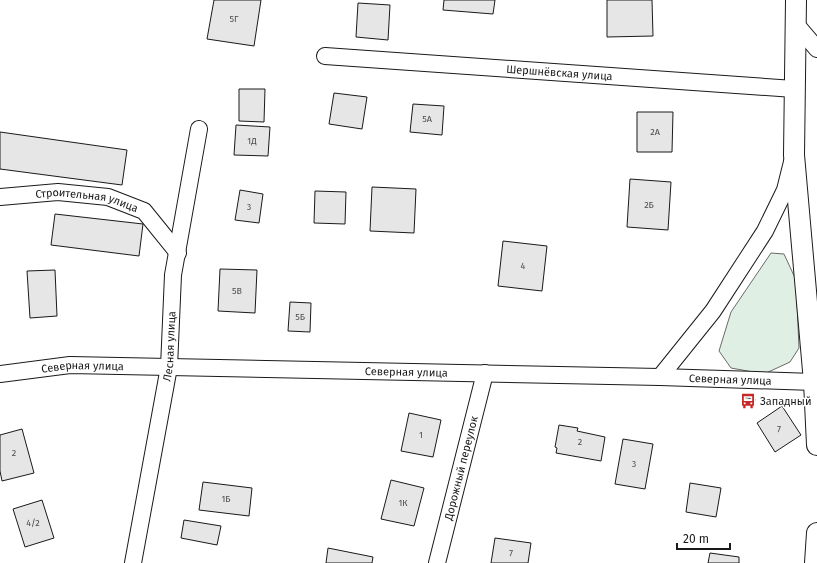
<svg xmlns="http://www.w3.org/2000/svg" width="817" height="563" viewBox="0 0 817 563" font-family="'Fira Sans',sans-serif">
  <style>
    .green { fill: #e0efe3; stroke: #6a6a6a }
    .building { fill: #e6e6e6; stroke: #1a1a1a }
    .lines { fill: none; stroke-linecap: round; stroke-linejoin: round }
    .minor-casing { stroke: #1a1a1a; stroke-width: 18 }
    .tertiary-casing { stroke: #1a1a1a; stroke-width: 22 }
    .minor { stroke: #fff; stroke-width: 16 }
    .tertiary { stroke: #fff; stroke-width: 20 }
    .labels { text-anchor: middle; stroke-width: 3; stroke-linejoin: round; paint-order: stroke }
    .number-label { font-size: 9px; fill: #4d4d4d }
    .street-label { font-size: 11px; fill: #1a1a1a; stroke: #fff }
    .poi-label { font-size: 11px; fill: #1a1a1a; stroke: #fff; text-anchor: start }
  </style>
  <rect width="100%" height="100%" fill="#fff"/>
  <polygon class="green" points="771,253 784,254 796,280 799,348 790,362 764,374 731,368 719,351 731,312"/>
  <g class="building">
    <polygon points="214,0 261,0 254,46 207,39"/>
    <polygon points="444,0 495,0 493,14 443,10"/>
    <polygon points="607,0 652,0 653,36 607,37"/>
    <polygon points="358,3 390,5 388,40 356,37"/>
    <polygon points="239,89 265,89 264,122 239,121"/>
    <polygon points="334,93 367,97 362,129 329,124"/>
    <polygon points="413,104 444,106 442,135 410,132"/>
    <polygon points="637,112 673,112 672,152 637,152"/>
    <polygon points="236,125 270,127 268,156 234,155"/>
    <polygon points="0,132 127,150 122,185 0,169"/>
    <polygon points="630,179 671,182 668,230 627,227"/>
    <polygon points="372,187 416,189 414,233 370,231"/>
    <polygon points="240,190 263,194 259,223 235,220"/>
    <polygon points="315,191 346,192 345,224 314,223"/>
    <polygon points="55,214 143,224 139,256 51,245"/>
    <polygon points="503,241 547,246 542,291 498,286"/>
    <polygon points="220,269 257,270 255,313 218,311"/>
    <polygon points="55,270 57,316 30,318 27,271"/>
    <polygon points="290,302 311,303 310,332 288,331"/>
    <polygon points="742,397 755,399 754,405 742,404"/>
    <polygon points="782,406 801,435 775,452 757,423"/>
    <polygon points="409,413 441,420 433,457 401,451"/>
    <polygon points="559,425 578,428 577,431 605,437 601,461 556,453 557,448 555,447"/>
    <polygon points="22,429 34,473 2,481 0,471 0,435"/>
    <polygon points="623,439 653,444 645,489 615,484"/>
    <polygon points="391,480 424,488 414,526 381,519"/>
    <polygon points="203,482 252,488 249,516 199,510"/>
    <polygon points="690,483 721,488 716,517 686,512"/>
    <polygon points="42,500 54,538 25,547 13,509"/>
    <polygon points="184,520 221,526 217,545 181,538"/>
    <polygon points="495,538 531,543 528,563 491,563"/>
    <polygon points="328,548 373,557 372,563 326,563"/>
    <polygon points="710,553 739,557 739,563 708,563"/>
  </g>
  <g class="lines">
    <g class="minor-casing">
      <g id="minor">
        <polyline points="795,23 817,49"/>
        <path id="s1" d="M325,56l469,33"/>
        <path id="s2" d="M0,197l58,-5 50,5 36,14 34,42"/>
        <path id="s3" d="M0,374l70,-9 590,12 154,5"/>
        <polyline points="660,377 713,311 765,231 785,190 792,162"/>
        <path id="s4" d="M133,563l36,-196 4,-92 26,-146"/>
        <path id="s5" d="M437,563l48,-190"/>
      </g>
    </g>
    <g class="tertiary-casing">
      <g id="tertiary">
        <polyline points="796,0 794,155 814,382 817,445"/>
        <polyline points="815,563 817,533"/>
      </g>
    </g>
    <use href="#minor" class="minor"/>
    <use href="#tertiary" class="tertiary"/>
  </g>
  <defs>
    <g id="bus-bare" transform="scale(1.2)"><path d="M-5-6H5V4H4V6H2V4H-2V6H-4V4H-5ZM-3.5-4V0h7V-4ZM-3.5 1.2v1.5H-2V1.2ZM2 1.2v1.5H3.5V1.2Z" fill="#c62828" stroke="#fff" stroke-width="2.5" paint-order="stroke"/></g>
  </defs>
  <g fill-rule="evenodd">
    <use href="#bus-bare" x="748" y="401"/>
  </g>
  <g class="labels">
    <g class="number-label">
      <text x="234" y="22">5Г</text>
      <text x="427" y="122">5А</text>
      <text x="655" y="135">2А</text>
      <text x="252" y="144">1Д</text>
      <text x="649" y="208">2Б</text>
      <text x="249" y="210">3</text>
      <text x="523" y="269">4</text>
      <text x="237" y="294">5В</text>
      <text x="300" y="320">5Б</text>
      <text x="779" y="432">7</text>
      <text x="421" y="438">1</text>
      <text x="580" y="445">2</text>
      <text x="14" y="456">2</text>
      <text x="634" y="467">3</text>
      <text x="226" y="502">1Б</text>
      <text x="403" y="506">1К</text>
      <text x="33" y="526">4/2</text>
      <text x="511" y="556">7</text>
    </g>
    <g class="street-label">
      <text dy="4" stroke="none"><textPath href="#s1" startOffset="235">Шершнёвская улица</textPath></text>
      <text dy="4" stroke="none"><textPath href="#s2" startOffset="88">Строительная улица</textPath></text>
      <text dy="4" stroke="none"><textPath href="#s4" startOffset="220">Лесная улица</textPath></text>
      <text dy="4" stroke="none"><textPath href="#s3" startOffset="83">Северная улица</textPath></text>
      <text dy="4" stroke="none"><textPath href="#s3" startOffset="407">Северная улица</textPath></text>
      <text dy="4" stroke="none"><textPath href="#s3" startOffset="731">Северная улица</textPath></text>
      <text dy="4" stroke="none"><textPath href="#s5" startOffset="98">Дорожный переулок</textPath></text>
    </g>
    <g class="poi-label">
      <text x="760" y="405">Западный</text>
    </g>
  </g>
  <path d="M677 543v6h53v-6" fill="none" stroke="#1a1a1a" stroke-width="2"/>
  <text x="683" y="543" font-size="12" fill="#1a1a1a" stroke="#ffffff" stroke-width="3" paint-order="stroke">20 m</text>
</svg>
